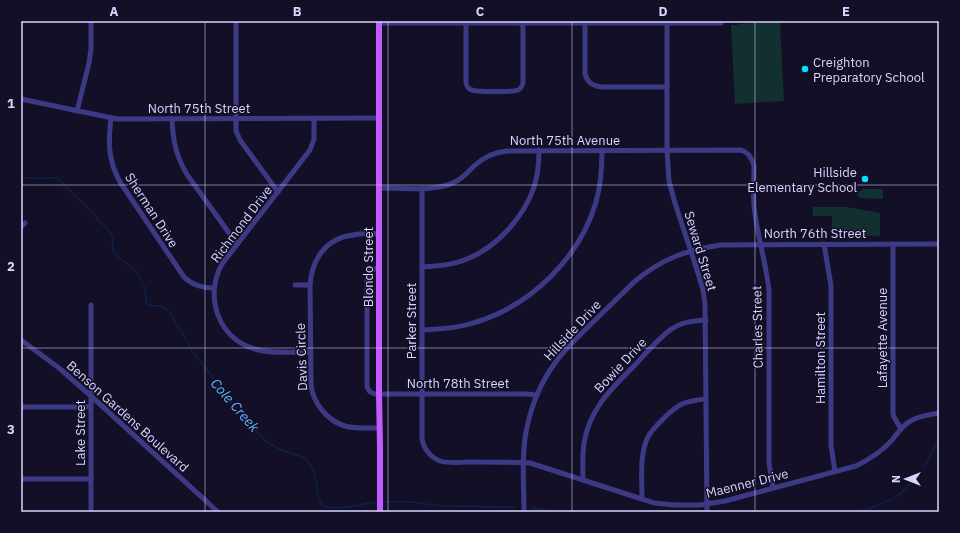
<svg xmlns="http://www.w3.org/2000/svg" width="960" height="533" viewBox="0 0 960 533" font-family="'IBM Plex Sans',sans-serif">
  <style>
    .green { fill: #12302f }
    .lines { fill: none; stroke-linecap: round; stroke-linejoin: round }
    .stream { stroke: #0c2248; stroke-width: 1.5 }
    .minor { stroke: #3d3a85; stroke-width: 5 }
    .major { stroke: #c25bff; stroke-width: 6 }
    .grid { fill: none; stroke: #d9d4ff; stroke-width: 1; stroke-opacity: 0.55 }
    .poi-dot { fill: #00e5ff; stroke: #130f26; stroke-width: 1.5 }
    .labels { text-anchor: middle; stroke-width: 3; stroke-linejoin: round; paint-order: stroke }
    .poi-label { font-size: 13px; fill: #d9d4ff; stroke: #130f26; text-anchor: start }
    .street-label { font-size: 13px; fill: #d9d4ff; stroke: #130f26 }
    .water-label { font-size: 14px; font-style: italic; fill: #62b6ff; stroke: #130f26 }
    .neatline { fill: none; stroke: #d9d4ff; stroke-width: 1.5 }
    .grid-label { font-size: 13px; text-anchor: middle; font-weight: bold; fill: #d9d4ff }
  </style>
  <rect width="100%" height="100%" fill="#130f26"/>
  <g class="green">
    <polygon points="774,22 774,23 780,23 784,101 735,104 731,25 738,25 738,24"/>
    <polygon points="863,189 883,189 883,199 859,198 857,193"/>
    <polygon points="813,207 847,207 880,213 880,236 849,235 849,231 832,231 832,216 813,216"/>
  </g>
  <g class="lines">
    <g class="stream">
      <path d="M21,177c8,1 15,2 23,1 5,0 8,-1 13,0l17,17 8,7 27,29 3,5 1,14 3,5 20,16 5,9 4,8 1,6v8l2,3 11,1 6,2 6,6 3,7 8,11 10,19 19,24 14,21 27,31 15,15 12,7 26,9c6,5 9,13 11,21 2,15 -1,29 19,29 14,0 29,-5 43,-6"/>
      <polyline points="382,502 410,502 441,506 515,507"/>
      <polyline points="532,508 540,509 550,512"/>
      <polyline points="845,512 865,510 891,500 900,494 922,472 939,439"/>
    </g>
    <g class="minor">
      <polyline points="236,21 236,131 240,140 278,192"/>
      <polyline points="667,21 667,150 669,181 675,203 697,270 703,290 705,304 707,512"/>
      <polyline points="379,23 721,23"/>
      <path d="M466,23v60c1,4 2,6 6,7 4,2 41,2 46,0 3,-1 4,-4 5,-7v-56l-2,-5"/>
      <path d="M585,23v51c2,8 7,12 16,13h66"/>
      <polyline points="21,99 117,119 379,118"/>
      <polyline points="77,111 89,63 91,49 91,21"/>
      <path d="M111,118c-3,25 -3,42 9,64l64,95c8,8 19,11 30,11"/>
      <path d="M172,119c1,22 4,38 16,57l49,68"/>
      <path d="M379,188c22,0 57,4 76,-6 8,-4 13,-10 19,-16 10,-9 20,-14 33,-15l234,-1c8,3 11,8 13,16 0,13 -1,27 0,40 3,29 12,56 15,85v172l4,25"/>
      <path d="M422,188v250c1,10 8,19 18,23 9,3 21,1 31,1 19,0 39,0 59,1l112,36 12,4 21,2h25l25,-4 131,-35c14,-7 26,-14 36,-26 5,-6 10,-14 17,-18 8,-6 20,-7 30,-9"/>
      <polyline points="21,227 25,223"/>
      <path d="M379,234c-9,0 -17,-1 -26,1 -27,3 -41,24 -43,50l1,94c0,5 0,10 2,15 5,15 18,28 32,32 12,3 24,2 35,2"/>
      <polyline points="824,244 831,286 831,445 835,472"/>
      <polyline points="893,244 893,414 894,417 901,429"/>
      <path d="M422,267c16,-1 31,-2 45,-8 30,-12 57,-42 67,-72 4,-12 5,-24 5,-37"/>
      <path d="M379,268c-9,1 -11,5 -12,13v106l3,5 5,2h152l10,1"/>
      <polyline points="295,285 310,285"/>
      <polyline points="91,305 91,512"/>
      <path d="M422,330c19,-1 37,-2 54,-8 56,-17 104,-65 120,-120 5,-17 6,-34 6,-52"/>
      <polyline points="21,340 59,368 91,396 218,512"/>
      <path d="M311,352c-18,0 -40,2 -56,-3 -37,-10 -51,-53 -33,-85l88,-114 4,-11v-20"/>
      <polyline points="21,407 91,407"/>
      <polyline points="21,479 91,479"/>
      <path d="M583,480c0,-12 -1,-24 1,-37 6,-35 27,-54 51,-78 11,-12 22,-25 35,-35 11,-8 22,-9 36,-10"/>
      <path d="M642,499c0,-19 -3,-47 7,-64 4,-6 9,-11 14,-16 16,-16 22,-18 43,-20"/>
      <path d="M524,512c0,-28 -3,-58 3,-85 5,-23 14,-45 28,-64 9,-13 20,-23 31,-34 16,-16 32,-31 48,-47 27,-23 52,-32 87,-37l218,-1"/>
    </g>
    <polyline class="major" points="379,21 379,394 380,447 380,512"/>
  </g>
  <path class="grid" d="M205,21v491M388,21v491M572,21v491M755,21v491M21,185h918M21,348h918"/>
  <g class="poi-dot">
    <circle cx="805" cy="69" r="4"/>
    <circle cx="865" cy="179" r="4"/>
  </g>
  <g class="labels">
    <g class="poi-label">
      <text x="813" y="67">Creighton<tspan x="813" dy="15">Preparatory School</tspan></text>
      <text x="857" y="177" text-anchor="end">Hillside<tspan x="857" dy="15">Elementary School</tspan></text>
    </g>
    <g class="street-label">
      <text x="199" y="113">North 75th Street</text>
      <text x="565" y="145">North 75th Avenue</text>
      <text transform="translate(152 210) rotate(57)" y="5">Sherman Drive</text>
      <text transform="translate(241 224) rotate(-53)" y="5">Richmond Drive</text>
      <text x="815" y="238">North 76th Street</text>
      <text transform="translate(701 251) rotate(73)" y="5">Seward Street</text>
      <text transform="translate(368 267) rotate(-90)" y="5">Blondo Street</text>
      <text transform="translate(411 321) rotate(-90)" y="5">Parker Street</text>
      <text transform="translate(757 327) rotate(-91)" y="5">Charles Street</text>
      <text transform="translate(572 330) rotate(-47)" y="5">Hillside Drive</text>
      <text transform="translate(882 338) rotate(-90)" y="5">Lafayette Avenue</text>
      <text transform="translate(301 357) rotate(-92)" y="5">Davis Circle</text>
      <text transform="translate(820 358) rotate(-90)" y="5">Hamilton Street</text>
      <text transform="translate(620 365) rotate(-47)" y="5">Bowie Drive</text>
      <text x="458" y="388">North 78th Street</text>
      <text transform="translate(128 416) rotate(42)" y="5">Benson Gardens Boulevard</text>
      <text transform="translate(80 433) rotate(-90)" y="5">Lake Street</text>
      <text transform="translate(747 483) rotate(-14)" y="5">Maenner Drive</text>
    </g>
    <g class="water-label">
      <text transform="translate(235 405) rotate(49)" y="5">Cole Creek</text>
    </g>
  </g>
  <rect width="960" height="533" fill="none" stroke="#130f26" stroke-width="44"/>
  <g transform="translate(906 479) rotate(270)" stroke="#130f26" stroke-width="3" paint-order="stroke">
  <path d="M0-3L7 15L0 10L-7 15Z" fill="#d9d4ff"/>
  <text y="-6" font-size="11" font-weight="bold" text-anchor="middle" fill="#d9d4ff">N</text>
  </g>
  <rect x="22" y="22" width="916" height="489" class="neatline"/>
  <g class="grid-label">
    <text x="114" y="16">A</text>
    <text x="297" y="16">B</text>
    <text x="480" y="16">C</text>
    <text x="663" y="16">D</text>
    <text x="846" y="16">E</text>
    <text x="11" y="108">1</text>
    <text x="11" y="271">2</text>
    <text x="11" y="434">3</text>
  </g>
</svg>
